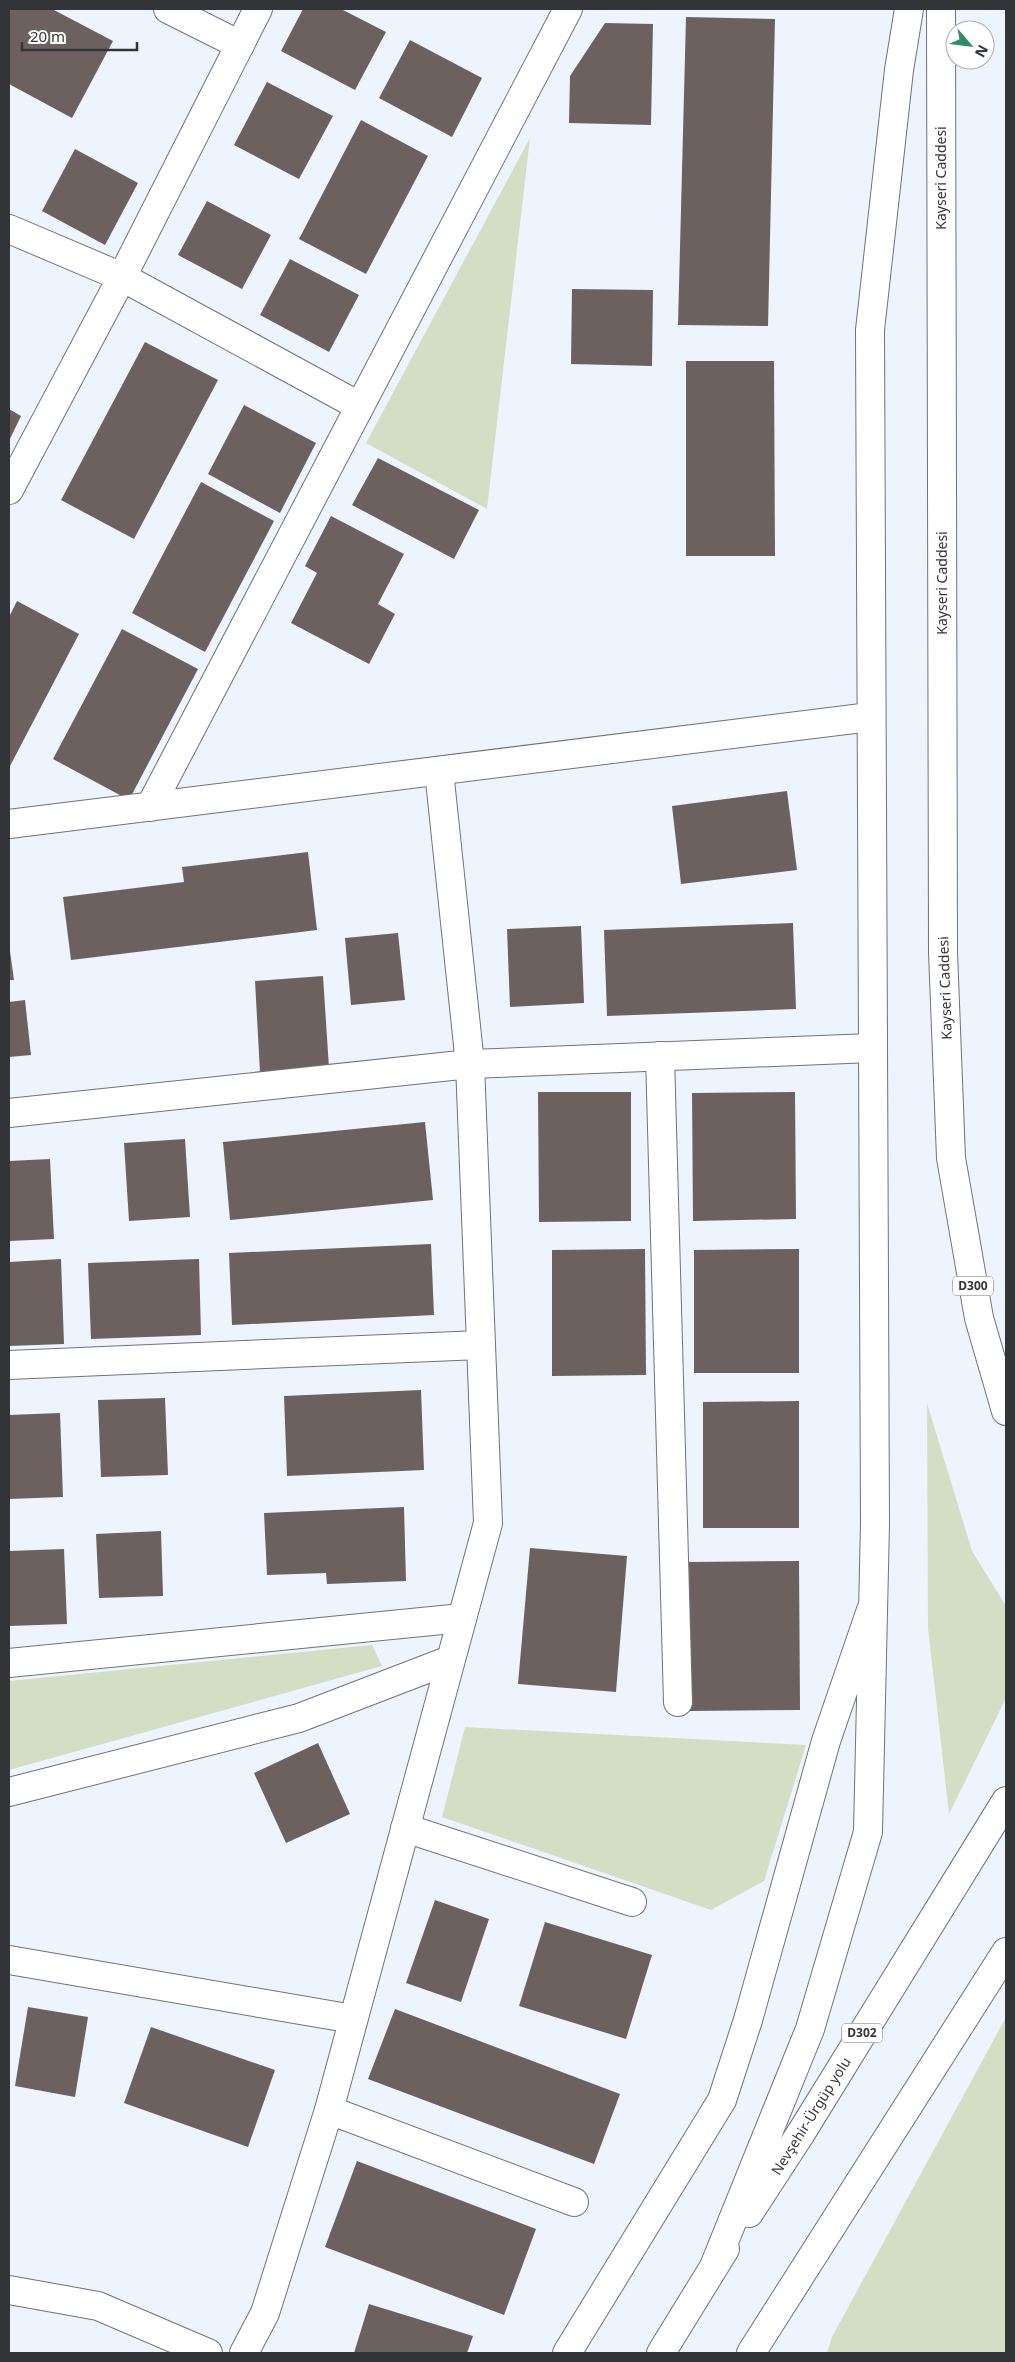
<svg xmlns="http://www.w3.org/2000/svg" width="1015" height="2362" viewBox="0 0 1015 2362" font-family="'Noto Sans',sans-serif">
  <style>
    .green { fill: #d4dec4 }
    .building { fill: #6c615f }
    .lines { fill: none; stroke-linecap: round; stroke-linejoin: round }
    .street-casing { stroke: #6e737b; stroke-width: 30 }
    .highway-casing { stroke: #6e737b; stroke-width: 30 }
    .street { stroke: #fff; stroke-width: 28 }
    .highway { stroke: #fff; stroke-width: 28 }
    .labels { text-anchor: middle; stroke-width: 5; stroke-linejoin: round; paint-order: stroke }
    .shield { fill: #fff; stroke: #707174; stroke-width: 1 }
    .shield-label { font-size: 12px; font-weight: bold; fill: #323438 }
    .street-label { font-size: 14px; fill: #323438; stroke: #fff }
  </style>
  <rect width="100%" height="100%" fill="#eef4fe"/>
  <g class="green">
    <polygon points="530,138 487,509 366,443"/>
    <polygon points="927,1403 972,1551 1006,1606 1006,1698 949,1814 928,1628"/>
    <polygon points="372,1645 382,1666 9,1770 9,1681"/>
    <polygon points="465,1727 806,1745 764,1881 711,1910 442,1817"/>
    <polygon points="1005,2019 1006,2353 827,2353 832,2337"/>
  </g>
  <g class="building">
    <polygon points="9,9 52,9 113,41 72,118 9,84"/>
    <polygon points="303,9 341,9 386,32 355,90 281,51"/>
    <polygon points="686,17 775,19 768,326 678,325"/>
    <polygon points="605,23 653,24 651,125 569,123 570,76"/>
    <polygon points="410,40 482,78 452,137 379,98"/>
    <polygon points="267,82 333,116 299,179 234,145"/>
    <polygon points="361,120 428,156 366,274 299,239"/>
    <polygon points="75,149 138,183 105,245 42,211"/>
    <polygon points="207,201 271,235 242,289 178,255"/>
    <polygon points="290,259 359,295 329,352 260,315"/>
    <polygon points="572,289 653,290 652,366 571,364"/>
    <polygon points="145,342 218,380 134,539 61,500"/>
    <polygon points="686,361 774,361 775,556 686,556"/>
    <polygon points="244,405 316,443 280,513 208,474"/>
    <polygon points="9,409 21,416 9,441"/>
    <polygon points="378,458 479,510 454,559 352,505"/>
    <polygon points="201,482 274,521 205,652 132,613"/>
    <polygon points="331,516 404,554 378,604 395,614 369,664 291,623 317,573 305,566"/>
    <polygon points="17,601 79,634 9,768 9,617"/>
    <polygon points="122,629 198,669 129,800 53,759"/>
    <polygon points="787,791 797,870 681,884 672,806"/>
    <polygon points="308,852 317,930 71,960 63,897 184,882 182,867"/>
    <polygon points="793,923 796,1009 607,1016 604,930"/>
    <polygon points="581,926 584,1003 510,1007 507,929"/>
    <polygon points="398,933 405,1000 351,1005 345,938"/>
    <polygon points="9,944 14,980 9,980"/>
    <polygon points="323,976 329,1068 260,1072 255,981"/>
    <polygon points="25,1000 31,1055 9,1057 9,1002"/>
    <polygon points="538,1092 631,1092 631,1221 539,1222"/>
    <polygon points="795,1092 796,1219 693,1221 692,1093"/>
    <polygon points="425,1122 433,1200 230,1220 223,1142"/>
    <polygon points="185,1139 190,1217 129,1221 124,1143"/>
    <polygon points="50,1159 54,1239 9,1241 9,1161"/>
    <polygon points="431,1244 434,1315 232,1325 229,1253"/>
    <polygon points="645,1249 646,1375 552,1376 552,1250"/>
    <polygon points="799,1249 799,1373 694,1373 694,1250"/>
    <polygon points="61,1259 64,1344 9,1346 9,1262"/>
    <polygon points="199,1259 201,1335 91,1339 88,1263"/>
    <polygon points="421,1390 424,1470 287,1476 284,1396"/>
    <polygon points="165,1398 168,1475 101,1477 98,1400"/>
    <polygon points="799,1401 799,1528 703,1528 703,1402"/>
    <polygon points="60,1413 63,1497 9,1499 9,1415"/>
    <polygon points="404,1507 406,1581 327,1584 326,1573 267,1575 264,1513"/>
    <polygon points="161,1531 163,1596 99,1598 96,1534"/>
    <polygon points="530,1548 627,1556 616,1692 518,1684"/>
    <polygon points="64,1549 67,1624 9,1626 9,1551"/>
    <polygon points="799,1561 800,1710 690,1711 689,1562"/>
    <polygon points="318,1743 350,1814 286,1843 254,1773"/>
    <polygon points="435,1900 489,1919 461,2002 406,1983"/>
    <polygon points="545,1922 652,1955 626,2039 519,2006"/>
    <polygon points="28,2007 88,2017 75,2097 15,2086"/>
    <polygon points="395,2009 620,2094 594,2164 368,2079"/>
    <polygon points="151,2027 275,2070 248,2147 124,2103"/>
    <polygon points="357,2161 536,2229 504,2315 325,2247"/>
    <polygon points="369,2304 473,2336 467,2353 354,2353"/>
  </g>
  <g class="lines">
    <g class="street-casing">
      <g id="street">
        <polyline points="168,9 240,45"/>
        <polyline points="9,229 122,277 359,406"/>
        <polyline points="9,490 122,277 258,9"/>
        <polyline points="150,807 568,9"/>
        <polyline points="9,824 870,717"/>
        <polyline points="660,1056 678,1702"/>
        <polyline points="9,1113 470,1064 872,1048"/>
        <polyline points="9,1365 480,1345"/>
        <polyline points="9,1663 462,1618"/>
        <polyline points="9,1792 299,1718 450,1660"/>
        <polyline points="405,1828 632,1902"/>
        <polyline points="9,1960 353,2019"/>
        <polyline points="329,2110 574,2202"/>
        <polyline points="9,2290 98,2306 208,2353"/>
        <polyline points="244,2353 265,2313 329,2110 488,1523 470,1064 439,771"/>
        <polyline points="567,2353 722,2100 748,2020 826,1741 871,1610"/>
      </g>
    </g>
    <g class="highway-casing">
      <g id="highway">
        <polyline points="941,9 943,952 951,1158 979,1318 1006,1411"/>
        <polyline points="749,2213 801,2133 1006,1801"/>
        <polyline points="715,2264 810,2029 868,1832 875,1524 870,330 899,70 909,9"/>
        <polyline points="661,2353 725,2249"/>
        <polyline points="751,2353 1006,1952"/>
      </g>
    </g>
    <use href="#street" class="street"/>
    <use href="#highway" class="highway"/>
  </g>
  <g class="labels">
    <g class="shield">
      <rect x="953" y="1276.5" width="40" height="19" rx="4"/>
      <rect x="842" y="2023.5" width="40" height="19" rx="4"/>
    </g>
    <g class="shield-label">
      <text x="973" y="1290">D300</text>
      <text x="862" y="2037">D302</text>
    </g>
    <g class="street-label">
      <text transform="translate(941 178) rotate(-90)" y="5">Kayseri Caddesi</text>
      <text transform="translate(942 583) rotate(-90)" y="5">Kayseri Caddesi</text>
      <text transform="translate(945 988) rotate(-92)" y="5">Kayseri Caddesi</text>
      <text transform="translate(811 2116) rotate(-58)" y="5">Nevşehir-Ürgüp yolu</text>
    </g>
  </g>
  <rect width="1015" height="2362" fill="none" stroke="#323438" stroke-width="20"/>
  <g transform="translate(970 45) rotate(118)"><circle r="24" fill="#ffffff" stroke="#adaeaf"/>
  <path d="M0-4L9 19L0 12L-9 19Z" fill="#2d8f69"/>
  <text y="-8" font-size="14" font-weight="bold" text-anchor="middle" fill="#323438">N</text>
  </g>
  <path d="M22 42v8h115v-8" fill="none" stroke="#323438" stroke-width="2.5"/>
  <text x="30" y="42" font-size="15" fill="#323438" stroke="#ffffff" stroke-width="4" paint-order="stroke">20 m</text>
</svg>
